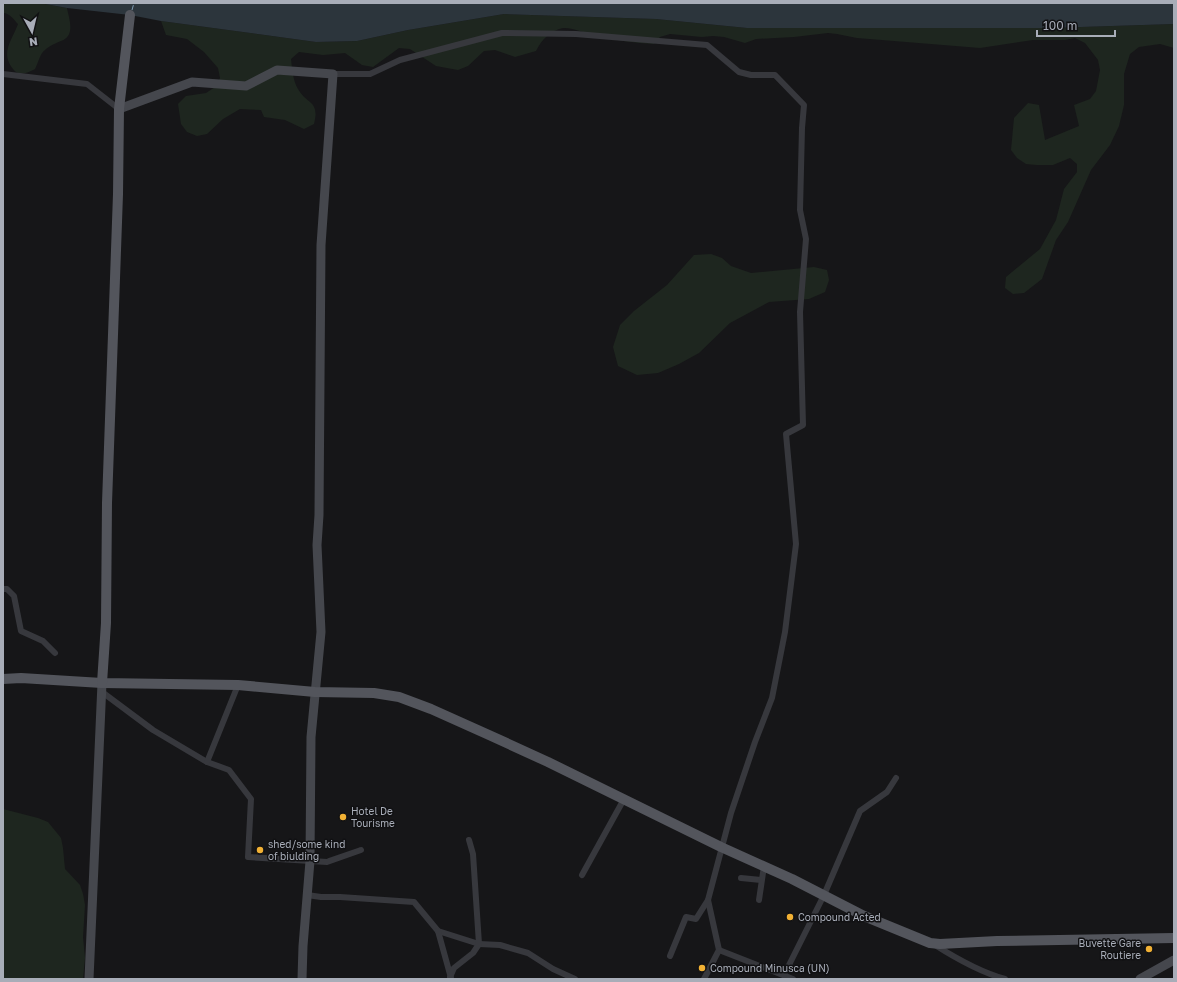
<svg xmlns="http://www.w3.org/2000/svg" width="1177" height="982" viewBox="0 0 1177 982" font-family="'Golos Text',sans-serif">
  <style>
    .green { fill: #1e261f }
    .water { fill: #2c353c }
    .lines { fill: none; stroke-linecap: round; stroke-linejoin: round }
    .ferry { stroke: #7f9bb3; stroke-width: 1; stroke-dasharray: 5 4; stroke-linecap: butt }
    .street { stroke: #37383d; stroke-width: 6 }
    .secondary { stroke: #45474d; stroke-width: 9 }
    .primary { stroke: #53555c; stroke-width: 10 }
    .poi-dot { fill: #f2b134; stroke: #111113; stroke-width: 1.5 }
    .labels { text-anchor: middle; stroke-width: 3; stroke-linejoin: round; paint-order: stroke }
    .poi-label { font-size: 10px; fill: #a8adb8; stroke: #111113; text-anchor: start }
  </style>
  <rect width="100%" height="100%" fill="#161618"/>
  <g class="green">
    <path d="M3,3h37l27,5c2,11 9,28 -6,33 -5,2 -12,5 -16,9 -5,3 -7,14 -10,19 -8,4 -16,8 -22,0 -13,-17 -1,-28 5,-45 -4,-4 -8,-11 -15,-11z"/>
    <path d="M504,14l152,5 91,9h303l124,-4v24l-14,-4 -21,3 -9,7 -6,20v31l-5,21 -9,19 -19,25 -23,52 -12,18 -14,39 -18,14 -11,1 -8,-6 1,-11 34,-28 16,-29 8,-31 13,-17v-8l-7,-6 -17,7h-16l-11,-1 -9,-6 -6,-8 3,-32 14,-15 11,2 6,35 34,-14 -5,-21 16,-6 6,-8 4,-21 -2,-10 -13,-17 -10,-5 -10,2h-32l-53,8 -123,-10 -20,-4 -9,-1 -34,4 -38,2 -11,4 -21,-6 -11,-1 -11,1 -32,-3 -10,3 -6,7c-19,-1 -39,-4 -58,-8 -8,-2 -25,-9 -33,-8 -13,3 -21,11 -27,23l-21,6 -20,-7 -11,1 -16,15 -10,4 -22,-4 -26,-17 -11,-1 -26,19 -11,-2 -17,-12 -22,2 -24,-3 -8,7c1,9 2,22 7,30 9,16 22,11 16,35l-10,5 -19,-9 -21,-3 -3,-7 -21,-1 -17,10 -16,15 -10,2 -10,-4 -6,-8 -3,-20 8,-8 20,-3 9,-6 5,-9 -2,-10 -14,-16 -17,-13 -21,-4 -5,-14 155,21 41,-1 51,-11z"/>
    <polygon points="711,254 722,258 731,266 751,273 814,267 827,270 829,280 825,292 809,299 769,302 730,323 699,353 679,364 658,373 637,375 618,366 613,347 620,325 634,311 667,285 694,255"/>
    <polygon points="3,809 38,818 48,822 61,838 63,848 65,869 80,885 83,894 85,905 83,937 85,958 83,979 3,979"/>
  </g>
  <polygon class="water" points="40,3 1174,3 1174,24 1050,28 747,28 656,19 504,14 408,30 357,41 316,42 161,21 130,15 67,8"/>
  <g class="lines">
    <polyline class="ferry" points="132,10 134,3"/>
    <g class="street">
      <polyline points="3,74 87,84 119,109"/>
      <polyline points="333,74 370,74 400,60 502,33 576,34 707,45 739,72 751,75 775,75 804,105 802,128 800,210 806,239 800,312 803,425 786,434 796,544 785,632 772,698 755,742 731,813 708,900 719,950 704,979"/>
      <polyline points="3,589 7,589 14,596 21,631 43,641 55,653"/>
      <polyline points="102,692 153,730 207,762 229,770 251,799 248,857 327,862 361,850 329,861"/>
      <polyline points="207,762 238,685"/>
      <polyline points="582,875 624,799"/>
      <polyline points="741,878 761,880"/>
      <polyline points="307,895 321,897 340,897 414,902 438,931 479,944 500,945 528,953 553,969 575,979"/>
      <polyline points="759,900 764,866"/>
      <polyline points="438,931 451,978"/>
      <path d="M935,945c22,14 45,27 70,34"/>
      <polyline points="719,950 793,979"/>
      <polyline points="670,956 686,917 696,919 708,900"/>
      <polyline points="784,975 824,895 860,811 887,792 896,778"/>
      <polyline points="450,977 454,968 473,953 479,944 473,854 469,840"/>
    </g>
    <g class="secondary">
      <polyline points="119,109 192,82 246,86 277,70 333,74 321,245 319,515 317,545 321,632 311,737 310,861 303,946 302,979"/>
      <polyline points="89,979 102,683"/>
      <polyline points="1140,979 1174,960"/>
    </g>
    <g class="primary">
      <polyline points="3,679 21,678 102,683 238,685 315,692 374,693 399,697 431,709 489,735 548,762 721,847 792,879 864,916 930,943 940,944 997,941 1174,938"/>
      <polyline points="102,683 106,623 107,503 118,194 119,109 130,15"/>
    </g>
  </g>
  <g class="poi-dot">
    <circle cx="343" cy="817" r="4"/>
    <circle cx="260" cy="850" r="4"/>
    <circle cx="790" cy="917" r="4"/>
    <circle cx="1149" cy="949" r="4"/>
    <circle cx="702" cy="968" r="4"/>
  </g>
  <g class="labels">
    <g class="poi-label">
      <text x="351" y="815">Hotel De<tspan x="351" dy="12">Tourisme</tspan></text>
      <text x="268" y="848">shed/some kind<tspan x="268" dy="12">of biulding</tspan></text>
      <text x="798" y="921">Compound Acted</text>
      <text x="1141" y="947" text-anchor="end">Buvette Gare<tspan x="1141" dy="12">Routiere</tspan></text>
      <text x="710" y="972">Compound Minusca (UN)</text>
    </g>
  </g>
  <rect width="1177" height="982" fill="none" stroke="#a8adb8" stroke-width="8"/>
  <g transform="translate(32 32) rotate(172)" stroke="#111113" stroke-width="3" paint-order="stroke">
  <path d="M0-3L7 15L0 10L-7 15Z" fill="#a8adb8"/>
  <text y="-6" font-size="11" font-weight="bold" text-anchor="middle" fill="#a8adb8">N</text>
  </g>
  <path d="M1037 30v6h78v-6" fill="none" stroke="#a8adb8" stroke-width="2"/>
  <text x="1043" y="30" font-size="12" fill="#a8adb8" stroke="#111113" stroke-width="3" paint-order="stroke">100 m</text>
</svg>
